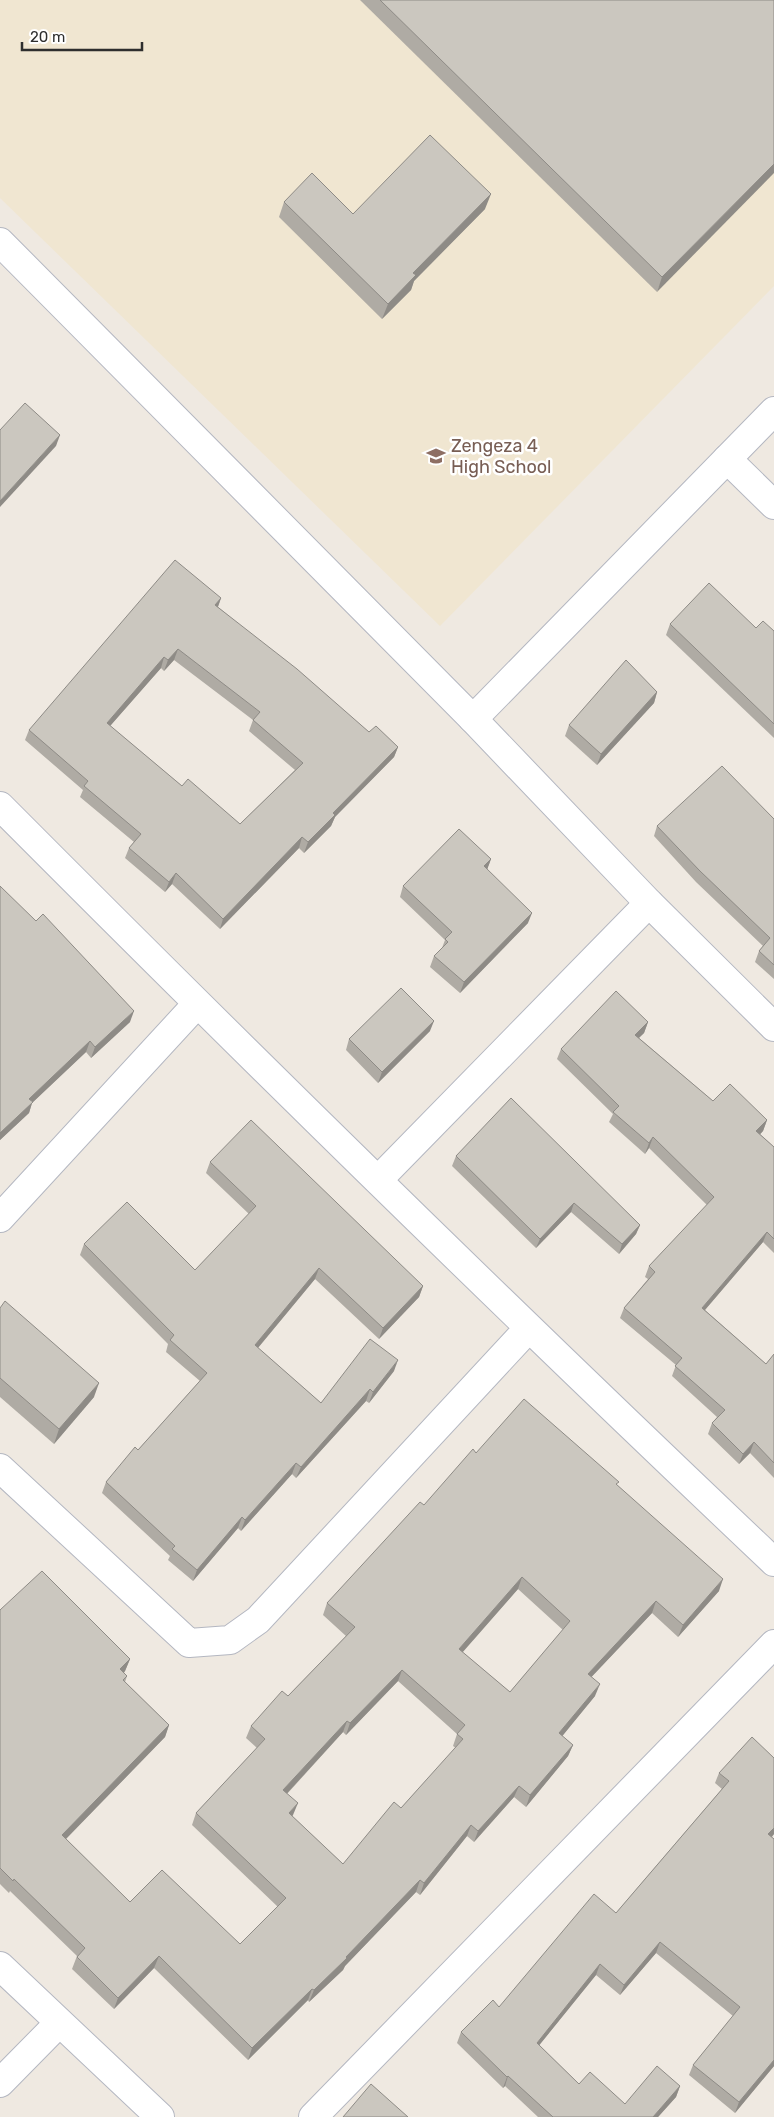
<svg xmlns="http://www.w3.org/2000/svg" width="774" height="2117" viewBox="0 0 774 2117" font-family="Rubik,sans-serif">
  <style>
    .education { fill: #f0e6d1 }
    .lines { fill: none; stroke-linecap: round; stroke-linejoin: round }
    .street-casing { stroke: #b4b7c1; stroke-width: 30 }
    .street { stroke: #fff; stroke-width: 28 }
    .wall { fill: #afaba4; fill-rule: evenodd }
    .shaded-wall { fill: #8e8b86 }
    .building { fill: #cbc7bf; stroke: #8e8b86; fill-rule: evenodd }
    .labels { text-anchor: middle; stroke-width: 5; stroke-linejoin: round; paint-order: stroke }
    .education-label { font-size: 18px; fill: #785e54; stroke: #fff; text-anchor: start }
  </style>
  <rect width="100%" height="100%" fill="#efe9e1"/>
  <polygon class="education" points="0,0 774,0 774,286 440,626 0,198"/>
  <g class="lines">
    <g class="street-casing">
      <g id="street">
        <polyline points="0,242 473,719 649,903 774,1027"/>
        <polyline points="727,459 774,505"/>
        <polyline points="473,719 774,411"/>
        <path d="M0,806c255,256 512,508 774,756"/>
        <polyline points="378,1180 649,903"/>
        <polyline points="0,1218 197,1004"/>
        <polyline points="0,1468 189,1643 230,1640 258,1620 528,1329"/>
        <polyline points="0,1966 160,2117"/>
        <polyline points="0,2083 59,2023"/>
        <polyline points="313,2117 774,1644"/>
      </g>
    </g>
    <use href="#street" class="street"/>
  </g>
  <g class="wall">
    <polygon points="360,0 774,0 657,292"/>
    <polygon points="284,202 353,214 485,209 414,281 411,290 382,319 279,217"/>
    <path d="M221,598l-3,9 151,125 29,15 -4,10 -59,60 -4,9 -27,27 -5,-5 -79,81 -48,-45 -7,8 -40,-34 4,-10 5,-6 -54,-45 3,-7 -58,-50 4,-10zM174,660l79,60 -4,11 46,39 -55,54 -58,-38 -72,-60 51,-58 3,3z"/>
    <polygon points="670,624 756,628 774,631 774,738 666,635"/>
    <polygon points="657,692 654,703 597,765 565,736 569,725"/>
    <polygon points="774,819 774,979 755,962 759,951 763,946 696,882 654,836 657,826"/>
    <polygon points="491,859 487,869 528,923 460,993 430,967 434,956 442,948 445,940 400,897 403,886"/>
    <polygon points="0,886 130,1022 91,1058 86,1052 32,1103 29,1113 0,1140"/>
    <polygon points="648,1022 644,1033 639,1038 713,1101 767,1120 763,1131 760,1134 774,1147 774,1253 763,1242 705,1310 766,1364 774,1354 774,1478 750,1453 739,1464 708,1434 712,1423 717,1417 672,1376 676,1365 620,1318 624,1308 648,1279 645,1277 649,1266 707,1205 649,1148 645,1154 609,1122 613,1114 557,1059 561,1049"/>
    <polygon points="430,1031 378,1083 346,1050 349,1039"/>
    <polygon points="456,1156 640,1225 636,1234 619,1254 571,1212 536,1248 452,1166"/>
    <polygon points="210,1162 423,1286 419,1297 379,1339 315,1279 258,1348 321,1403 394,1371 369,1403 366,1401 296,1478 292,1474 241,1531 238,1528 193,1581 168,1560 170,1556 102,1493 106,1482 138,1450 200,1381 166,1352 168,1344 80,1255 84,1244 195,1270 249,1214 206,1173"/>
    <polygon points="0,1308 94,1397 54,1444 0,1397"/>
    <path d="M476,1453l141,32 102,106 -41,46 -26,-24 -61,64 4,19 -33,40 11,9 -5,11 -42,51 -12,-10 -40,45 -7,-6 -47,59 -4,-3 -71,74 -2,4 -34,32 -1,-2 -60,60 -94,-92 -40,41 -42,-40 5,-13 -67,-65 -1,2 -9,-9v-274l130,49 -5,12 -1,2 3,3 -2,6 44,43 -4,12 -99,102 64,63 110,42 38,-37 -86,-82 4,-12 61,-65 -11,-10 5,-12 37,-30 58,-60 -23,-21 4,-12zM518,1589l45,41 -53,62 -48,-40zM398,1681l59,53 -4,12 3,2 -55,60 -58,56 -51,-48 1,-1 -6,-21 56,-62 3,3z"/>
    <polygon points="774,1758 774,1834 772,1837 774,2066 735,2113 689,2075 693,2065 733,2016 656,1953 620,1995 596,1975 539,2045 579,2084 625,2104 680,2086 676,2097 658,2117 538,2117 505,2086 503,2088 457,2043 461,2032 499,2007 616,1913 722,1789 715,1783 719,1773"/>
  </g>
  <g class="shaded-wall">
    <polygon points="774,164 774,173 657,292 662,277"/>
    <polygon points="491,194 485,209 414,281 411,290 382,319 388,304 413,273"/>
    <polygon points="60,435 56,446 0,507 0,501"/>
    <polygon points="221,598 217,609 215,605"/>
    <polygon points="178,649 174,660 164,671 168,660"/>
    <polygon points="164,657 161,668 103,734 107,723"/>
    <polygon points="657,692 654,703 597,765 601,754"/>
    <polygon points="398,747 394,757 335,817 331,826 304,853 308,842 333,813"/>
    <polygon points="302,837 299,848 220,929 223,919"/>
    <polygon points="491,859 487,870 484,866"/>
    <polygon points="176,873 172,884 165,892 169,882"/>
    <polygon points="532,913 528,923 460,993 464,982"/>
    <polygon points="134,1011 130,1022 91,1058 95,1047"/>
    <polygon points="434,1021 430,1031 378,1083 382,1072"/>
    <polygon points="648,1022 644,1033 631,1045 635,1035"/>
    <polygon points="90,1041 86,1052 32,1103 29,1113 0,1140 0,1133 29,1099"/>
    <polygon points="767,1120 763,1131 753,1142 756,1131"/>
    <polygon points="653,1137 649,1148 645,1154 649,1143"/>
    <polygon points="574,1203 571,1212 536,1248 540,1239"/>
    <polygon points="640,1225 636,1234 619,1254 622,1244"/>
    <polygon points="767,1232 763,1242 698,1318 702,1308"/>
    <polygon points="319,1268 315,1279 251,1356 255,1345"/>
    <polygon points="423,1286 419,1297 379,1339 383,1328"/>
    <polygon points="398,1360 394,1371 369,1403 373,1392"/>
    <polygon points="99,1383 94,1397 54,1444 59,1429"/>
    <polygon points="370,1389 366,1401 296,1478 301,1467"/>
    <polygon points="754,1442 750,1453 739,1464 743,1454"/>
    <polygon points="296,1463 292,1474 241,1531 245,1520"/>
    <polygon points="242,1517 238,1528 193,1581 197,1570"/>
    <polygon points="522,1577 518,1589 455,1661 459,1649"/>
    <polygon points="723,1579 719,1591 678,1637 683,1625"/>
    <polygon points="656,1601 652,1613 583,1686 588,1674"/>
    <polygon points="130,1659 125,1671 116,1681 120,1669"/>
    <polygon points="402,1670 398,1681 346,1735 350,1723"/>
    <polygon points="600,1684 595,1696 555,1745 559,1733"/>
    <polygon points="347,1721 343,1732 279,1802 283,1790"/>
    <polygon points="169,1725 165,1737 58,1847 62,1835"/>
    <polygon points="573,1745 568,1756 526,1807 530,1795"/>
    <polygon points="519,1786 514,1797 474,1842 478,1831"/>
    <polygon points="298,1803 293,1815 285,1825 289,1813"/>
    <polygon points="471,1825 467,1836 420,1895 424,1883"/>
    <polygon points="774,1828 774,1834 764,1845 768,1834"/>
    <polygon points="420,1880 416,1892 345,1966 343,1970 309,2002 314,1990"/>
    <polygon points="660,1942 656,1953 620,1995 624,1985"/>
    <polygon points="159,1956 154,1968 114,2009 118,1998"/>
    <polygon points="600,1964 596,1975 533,2053 537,2043"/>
    <polygon points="312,1989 308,2000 248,2060 252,2048"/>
    <polygon points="774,2060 774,2066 735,2113 739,2102"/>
    <polygon points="508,2076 505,2086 503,2088 507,2077"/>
    <polygon points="680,2086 676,2097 658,2117 653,2117"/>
  </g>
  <g class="building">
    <polygon points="380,0 774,0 774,164 662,277"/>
    <polygon points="430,135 491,194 413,273 416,275 388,304 284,202 312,173 353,214"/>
    <polygon points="25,403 60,435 0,501 0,430"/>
    <path d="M175,560l46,38 -6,7 82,64 72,63 7,-6 22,21 -65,66 2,2 -27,27 -6,-5 -79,82 -47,-46 -7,9 -40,-34 12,-14 -57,-48 4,-5 -59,-51zM178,649l82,63 -7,8 50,43 -63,61 -52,-45 -6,7 -75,-63 57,-66 4,3z"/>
    <polygon points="709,583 756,628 763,621 774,631 774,724 670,624"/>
    <polygon points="626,660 657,692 601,754 569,725"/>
    <polygon points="722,766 774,819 774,965 759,951 770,938 700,871 657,826"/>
    <polygon points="459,829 491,859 484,866 532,913 464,982 434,956 448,942 445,939 452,932 403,886"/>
    <polygon points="0,886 36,921 43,914 134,1011 95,1047 90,1041 29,1099 33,1102 0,1133"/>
    <polygon points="401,988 434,1021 382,1072 349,1039"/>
    <polygon points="616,991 648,1022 635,1035 713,1101 730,1084 767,1120 756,1131 774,1147 774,1239 767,1232 702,1308 766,1364 774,1354 774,1463 754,1442 743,1454 712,1423 725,1410 675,1366 682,1358 624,1308 655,1272 649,1266 714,1197 653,1137 649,1143 613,1112 619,1106 561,1049"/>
    <polygon points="511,1098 640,1225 622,1244 574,1203 540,1239 456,1156"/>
    <polygon points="251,1120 423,1286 383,1328 319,1268 255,1345 321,1403 370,1339 398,1360 373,1392 370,1389 301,1467 296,1463 245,1520 242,1517 197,1570 172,1549 175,1546 106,1482 135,1447 138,1450 207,1373 170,1340 174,1335 84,1244 127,1202 195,1270 256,1206 210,1162"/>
    <polygon points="5,1301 99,1383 59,1429 0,1378 0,1308"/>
    <path d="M524,1399l95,83 -3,2 107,95 -40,46 -27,-24 -68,73 12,10 -41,49 14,12 -43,50 -11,-9 -41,45 -7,-6 -47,58 -4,-3 -74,77 1,1 -33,32 -2,-1 -60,59 -93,-92 -41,42 -41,-41 8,-9 -71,-69 -1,2 -13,-13v-258l42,-39 88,88 -10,10 7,7 -4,4 46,45 -107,110 68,67 32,-32 78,74 46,-46 -90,-85 69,-74 -14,-13 31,-35 6,5 67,-69 -28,-24 93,-101 4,3 49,-56 3,4zM522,1577l48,44 -60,71 -51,-43zM402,1670l63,55 -8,9 6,5 -62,69 -7,-6 -51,62 -54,-51 9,-10 -15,-13 64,-69 3,2z"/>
    <polygon points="752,1737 774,1758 774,1828 768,1834 774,1839 774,2060 739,2102 693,2065 740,2007 660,1942 624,1985 600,1964 537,2043 579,2084 590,2072 625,2104 657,2066 680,2086 653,2117 553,2117 508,2076 507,2077 461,2032 493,2000 499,2007 594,1894 616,1913 729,1781 719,1773"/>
    <polygon points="371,2084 408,2117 343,2117"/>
  </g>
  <defs>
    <g id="school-bare" transform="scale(1.5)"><path d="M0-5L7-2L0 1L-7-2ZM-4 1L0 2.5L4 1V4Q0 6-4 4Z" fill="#8d6e63" stroke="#fff" stroke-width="2.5" paint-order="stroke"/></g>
  </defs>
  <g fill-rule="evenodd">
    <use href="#school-bare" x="436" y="456"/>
  </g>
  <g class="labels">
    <g class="education-label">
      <text x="451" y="452">Zengeza 4<tspan x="451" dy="21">High School</tspan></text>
    </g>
  </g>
  <path d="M22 42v8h120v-8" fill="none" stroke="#2e2e2e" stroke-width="2.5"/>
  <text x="30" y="42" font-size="15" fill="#2e2e2e" stroke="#ffffff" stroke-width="4" paint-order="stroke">20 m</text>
</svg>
